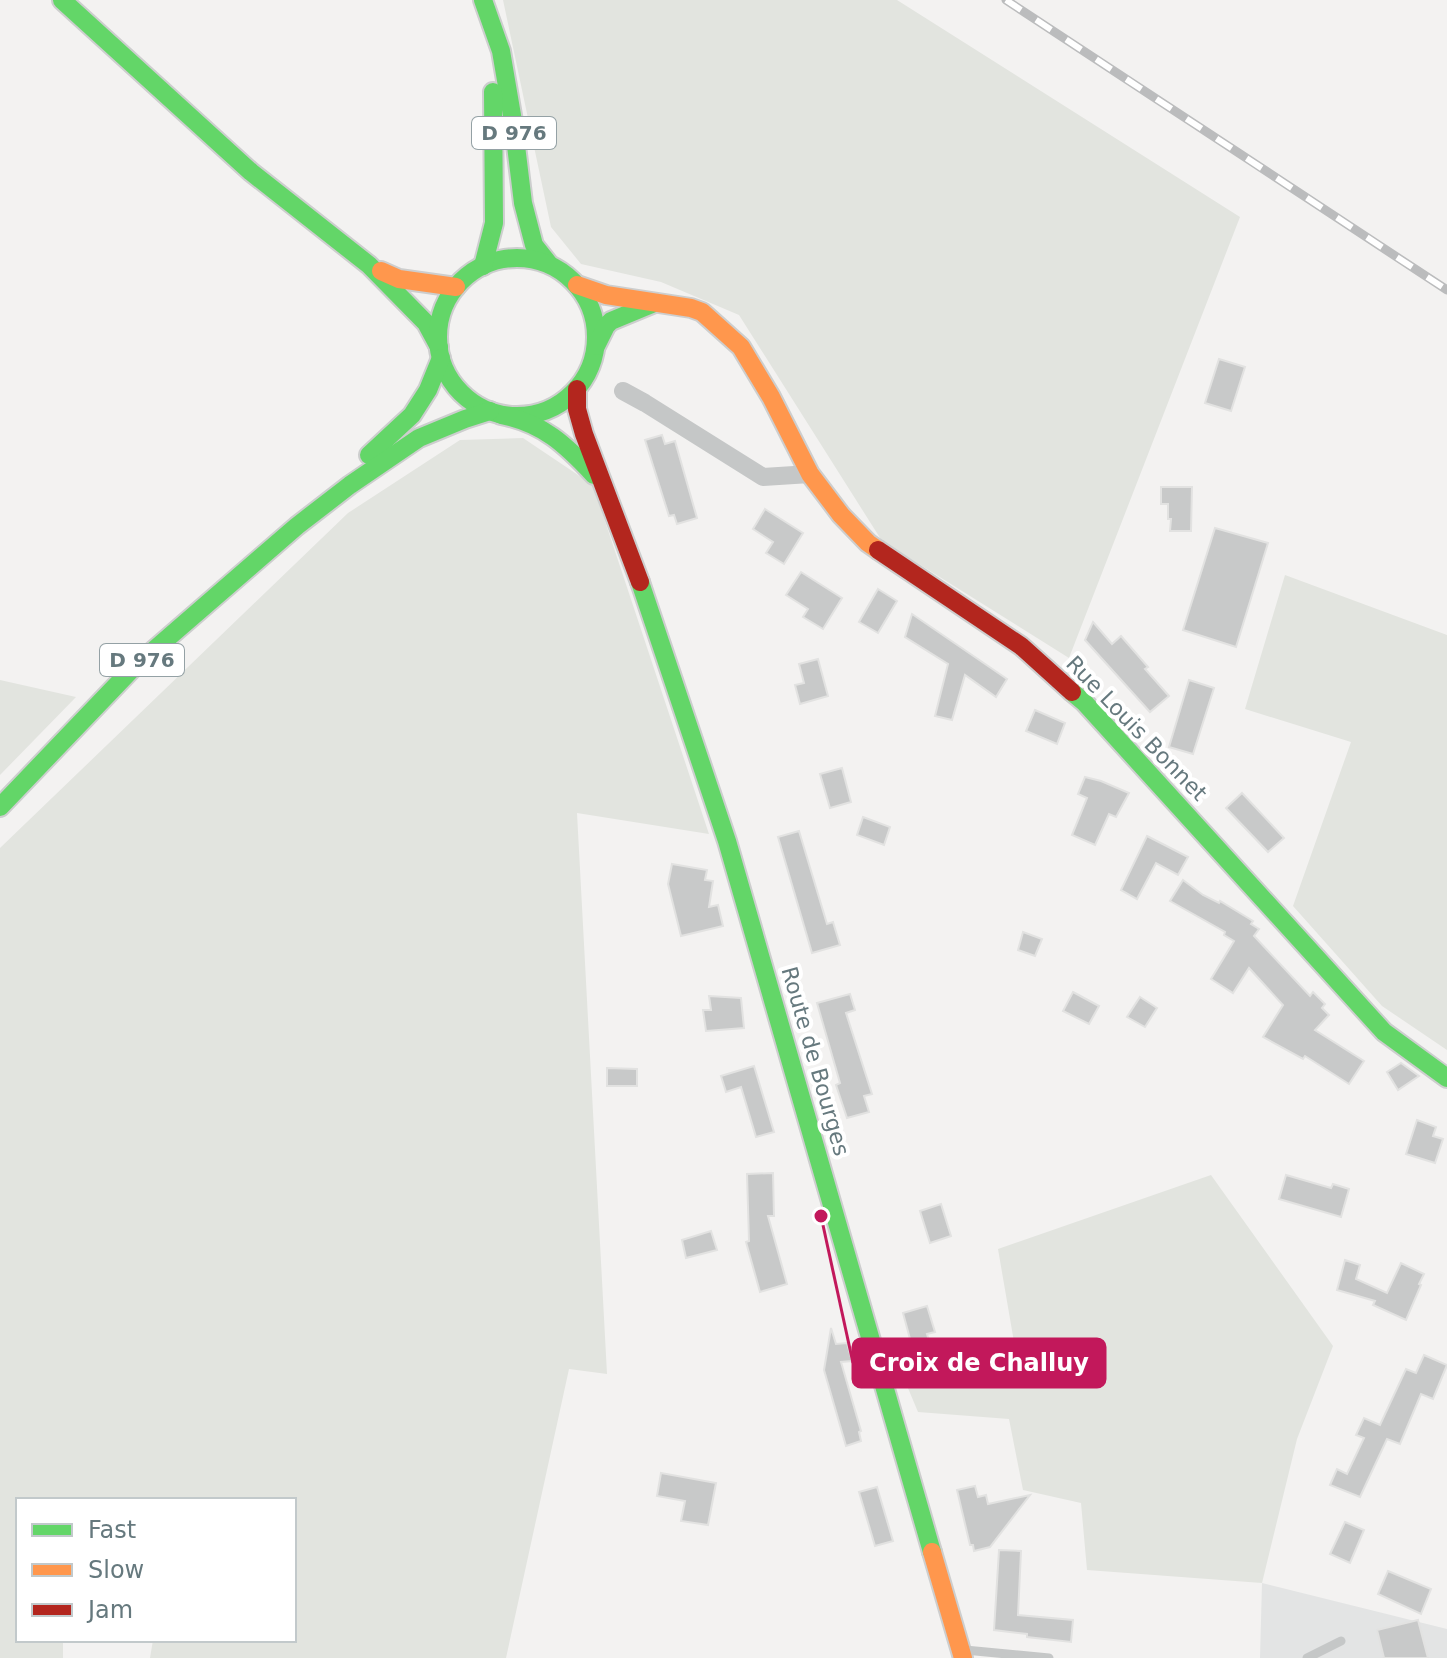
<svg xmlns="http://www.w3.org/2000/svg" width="1447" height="1658" viewBox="0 0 1447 1658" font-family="'DejaVu Sans',sans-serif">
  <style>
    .built { fill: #e3e4e4 }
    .green { fill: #e2e4df }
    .building { fill: #c8c9c9; stroke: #e2e2e1; stroke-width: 2 }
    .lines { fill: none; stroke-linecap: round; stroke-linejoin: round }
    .fast-casing { stroke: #cdcece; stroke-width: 22 }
    .slow-casing { stroke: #cdcece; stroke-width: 22 }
    .jam-casing { stroke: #cdcece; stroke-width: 22 }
    .lane { stroke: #c5c7c7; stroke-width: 9 }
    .street { stroke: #c5c7c7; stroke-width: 18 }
    .fast { stroke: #63d668; stroke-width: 18 }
    .slow { stroke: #ff974d; stroke-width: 18 }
    .jam { stroke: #b3261e; stroke-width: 18 }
    .rail-casing { stroke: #bbbcbd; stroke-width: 9 }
    .rail { stroke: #fff; stroke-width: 6; stroke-dasharray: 18; stroke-linecap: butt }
    .labels { text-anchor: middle; stroke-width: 8; stroke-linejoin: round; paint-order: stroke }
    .shield { fill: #fff; stroke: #94a1a5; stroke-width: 2 }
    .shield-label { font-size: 20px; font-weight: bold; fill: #66797e }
    .street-label { font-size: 22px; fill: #66797e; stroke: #fff }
    .leader { fill: none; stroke: #c2185b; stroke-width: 3 }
    .callout-dot { fill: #c2185b; stroke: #fff; stroke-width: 3 }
    .callout { fill: #c2185b; stroke: #c2185b; stroke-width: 3 }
    .callout-label { font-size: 24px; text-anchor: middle; font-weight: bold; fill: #fff }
  </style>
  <rect width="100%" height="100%" fill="#f3f2f1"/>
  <polygon class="built" points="1262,1583 1447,1629 1447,1658 1260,1658"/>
  <g class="green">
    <polygon points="503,0 897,0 1240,217 1069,658 882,541 739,315 661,282 581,264 551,227"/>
    <polygon points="523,438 593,485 709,834 577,813 607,1374 569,1369 506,1658 150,1658 153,1640 294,1640 294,1500 18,1500 18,1640 63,1640 63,1658 0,1658 0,848 348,513 460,440"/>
    <polygon points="1285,575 1447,635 1447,1050 1382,1006 1293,906 1351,742 1245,709"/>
    <polygon points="0,680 76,697 0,775"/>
    <polygon points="1211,1175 1333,1346 1297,1439 1262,1583 1087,1570 1081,1503 1023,1490 1009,1419 918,1412 905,1381 1020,1377 998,1249"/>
  </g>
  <g class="building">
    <polygon points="1219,359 1245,367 1231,411 1205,403"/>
    <polygon points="662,435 665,444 675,441 697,518 677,524 674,515 669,516 645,440"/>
    <polygon points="1161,487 1192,487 1191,531 1170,531 1171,519 1168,519 1168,504 1161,504"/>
    <polygon points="765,509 803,533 784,564 766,553 773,542 753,529"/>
    <polygon points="1215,528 1268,543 1236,647 1183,630"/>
    <polygon points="801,572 842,598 823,629 803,617 808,609 786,595"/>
    <polygon points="878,589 897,601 878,633 859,622"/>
    <polygon points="912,614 1007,679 996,697 965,675 952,720 935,716 948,664 905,637"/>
    <polygon points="1093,622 1112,644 1121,636 1148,667 1145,669 1169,696 1150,712 1085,640"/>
    <polygon points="818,659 828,696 800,704 795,685 804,683 799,664"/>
    <polygon points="1189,680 1214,688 1193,754 1169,747"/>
    <polygon points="1035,710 1065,723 1057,744 1026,731"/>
    <polygon points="842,768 851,802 830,808 820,774"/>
    <polygon points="1085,777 1101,781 1129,793 1116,817 1109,814 1095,845 1072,835 1087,798 1078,794"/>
    <polygon points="1242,793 1284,838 1268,852 1226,808"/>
    <polygon points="863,817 890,827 884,845 857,835"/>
    <polygon points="799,831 827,924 833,922 840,945 812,953 778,837"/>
    <polygon points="1147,836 1188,857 1178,875 1156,863 1137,899 1121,890"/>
    <polygon points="672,864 707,870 705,880 713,881 709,907 718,905 723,926 681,936 668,884"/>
    <polygon points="1183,880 1203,895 1219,903 1220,901 1253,921 1251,924 1259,929 1254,936 1310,996 1313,992 1325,1004 1322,1008 1329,1015 1315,1030 1364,1061 1349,1084 1305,1056 1303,1059 1263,1037 1283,1005 1249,968 1233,993 1211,979 1234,941 1224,935 1225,932 1170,901"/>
    <polygon points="1023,932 1042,939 1035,956 1018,950"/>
    <polygon points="1073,992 1099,1006 1089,1024 1063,1011"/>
    <polygon points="850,994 855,1010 846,1013 872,1094 864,1096 869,1112 847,1118 836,1085 840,1083 817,1003"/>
    <polygon points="709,996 741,998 744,1028 706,1031 703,1010 711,1010"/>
    <polygon points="1140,997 1157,1008 1145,1027 1127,1017"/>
    <polygon points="1401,1063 1419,1076 1398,1090 1387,1072"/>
    <polygon points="754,1066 774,1132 756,1137 741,1087 726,1092 721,1076"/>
    <polygon points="607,1068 637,1069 637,1086 607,1086"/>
    <polygon points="1417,1120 1436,1127 1433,1136 1443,1139 1435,1163 1406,1154"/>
    <polygon points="773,1173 774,1216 768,1216 787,1284 760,1292 746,1242 749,1241 747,1174"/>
    <polygon points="1286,1175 1331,1188 1333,1184 1349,1189 1341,1217 1279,1199"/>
    <polygon points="941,1204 951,1236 930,1243 920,1211"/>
    <polygon points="711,1231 717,1250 686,1258 682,1240"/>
    <polygon points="1345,1260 1360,1265 1356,1279 1387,1293 1401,1263 1424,1274 1419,1284 1421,1285 1406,1320 1373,1305 1375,1301 1337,1290"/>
    <polygon points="927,1306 935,1332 927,1334 934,1357 916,1361 903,1313"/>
    <polygon points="831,1328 836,1344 847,1343 852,1361 841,1362 861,1431 859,1432 861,1441 846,1446 824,1370"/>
    <polygon points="1424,1355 1447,1365 1433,1399 1421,1394 1400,1444 1387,1439 1360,1497 1330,1485 1337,1469 1347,1474 1364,1438 1356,1435 1364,1418 1380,1425 1406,1369 1416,1373"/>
    <polygon points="661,1473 716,1483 708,1525 681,1521 685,1501 657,1496"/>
    <polygon points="975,1486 978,1497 986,1495 988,1504 1030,1495 990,1547 974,1551 973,1545 970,1545 957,1490"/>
    <polygon points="877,1487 893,1541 875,1546 859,1492"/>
    <polygon points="1345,1522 1364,1530 1350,1563 1330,1554"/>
    <polygon points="999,1550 1021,1551 1018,1615 1073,1620 1071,1642 1027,1637 1027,1634 994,1630"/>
    <polygon points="1388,1571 1431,1589 1421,1614 1378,1594"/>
    <polygon points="1418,1620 1428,1658 1384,1658 1377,1630"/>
  </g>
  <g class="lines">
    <g class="fast-casing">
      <g id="fast">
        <polyline points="62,0 251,172 369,265 426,323 439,347"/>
        <polyline points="483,0 501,51 513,121 523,203 534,245 549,264"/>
        <circle cx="517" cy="337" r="79"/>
        <polyline points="483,266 494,223 493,92"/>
        <polyline points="596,346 606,326 611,321 652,304"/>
        <path d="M501,415c42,8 65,30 93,60"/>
        <polyline points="369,455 412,415 428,390 441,358"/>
        <polyline points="640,582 727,841 932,1552"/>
        <polyline points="1072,692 1084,702 1384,1032 1447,1078"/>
        <polyline points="0,807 132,669 297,526 350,485 419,438 465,419 490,411"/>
      </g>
    </g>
    <g class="slow-casing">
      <g id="slow">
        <polyline points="381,271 399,279 456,287"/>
        <polyline points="577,285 606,295 691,308 702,312 741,347 771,397 810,474 841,515 868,543 878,550"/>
        <polyline points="932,1552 963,1658"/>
      </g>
    </g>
    <g class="jam-casing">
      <g id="jam">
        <polyline points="577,389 577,409 584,434 640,582"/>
        <polyline points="878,550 1021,646 1072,692"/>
      </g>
    </g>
    <g class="lane">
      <polyline points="965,1650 1049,1658"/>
      <polyline points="1307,1658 1341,1641"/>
    </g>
    <polyline class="street" points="623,391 645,403 763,477 810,474"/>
    <use href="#fast" class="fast"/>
    <use href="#slow" class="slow"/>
    <use href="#jam" class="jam"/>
    <g class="rail-casing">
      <polyline id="rail" points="1006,0 1447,290"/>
    </g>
    <use href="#rail" class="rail"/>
  </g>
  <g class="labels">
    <g class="shield">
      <rect x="472" y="117" width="84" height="32" rx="6"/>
      <rect x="100" y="644" width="84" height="32" rx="6"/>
    </g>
    <g class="shield-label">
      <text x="514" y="140">D 976</text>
      <text x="142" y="667">D 976</text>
    </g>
    <g class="street-label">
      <text transform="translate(1137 728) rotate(46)" y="8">Rue Louis Bonnet</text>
      <text transform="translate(816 1061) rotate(74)" y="8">Route de Bourges</text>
    </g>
  </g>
  <path class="leader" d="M821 1216L853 1363"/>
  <circle class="callout-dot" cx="821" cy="1216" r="8"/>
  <rect class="callout" x="853" y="1339" width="252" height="48" rx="8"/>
  <g class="callout-label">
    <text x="979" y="1371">Croix de Challuy</text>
  </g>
  <rect x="16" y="1498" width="280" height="144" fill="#ffffff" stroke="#c2c9cb" stroke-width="2"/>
  <rect x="32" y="1524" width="40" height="12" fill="#63d668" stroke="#c2c9cb" stroke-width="2"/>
  <text x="88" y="1538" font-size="24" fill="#66797e">Fast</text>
  <rect x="32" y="1564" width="40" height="12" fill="#ff974d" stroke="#c2c9cb" stroke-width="2"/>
  <text x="88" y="1578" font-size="24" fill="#66797e">Slow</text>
  <rect x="32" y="1604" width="40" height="12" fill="#b3261e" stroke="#c2c9cb" stroke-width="2"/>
  <text x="88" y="1618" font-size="24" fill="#66797e">Jam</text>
</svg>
